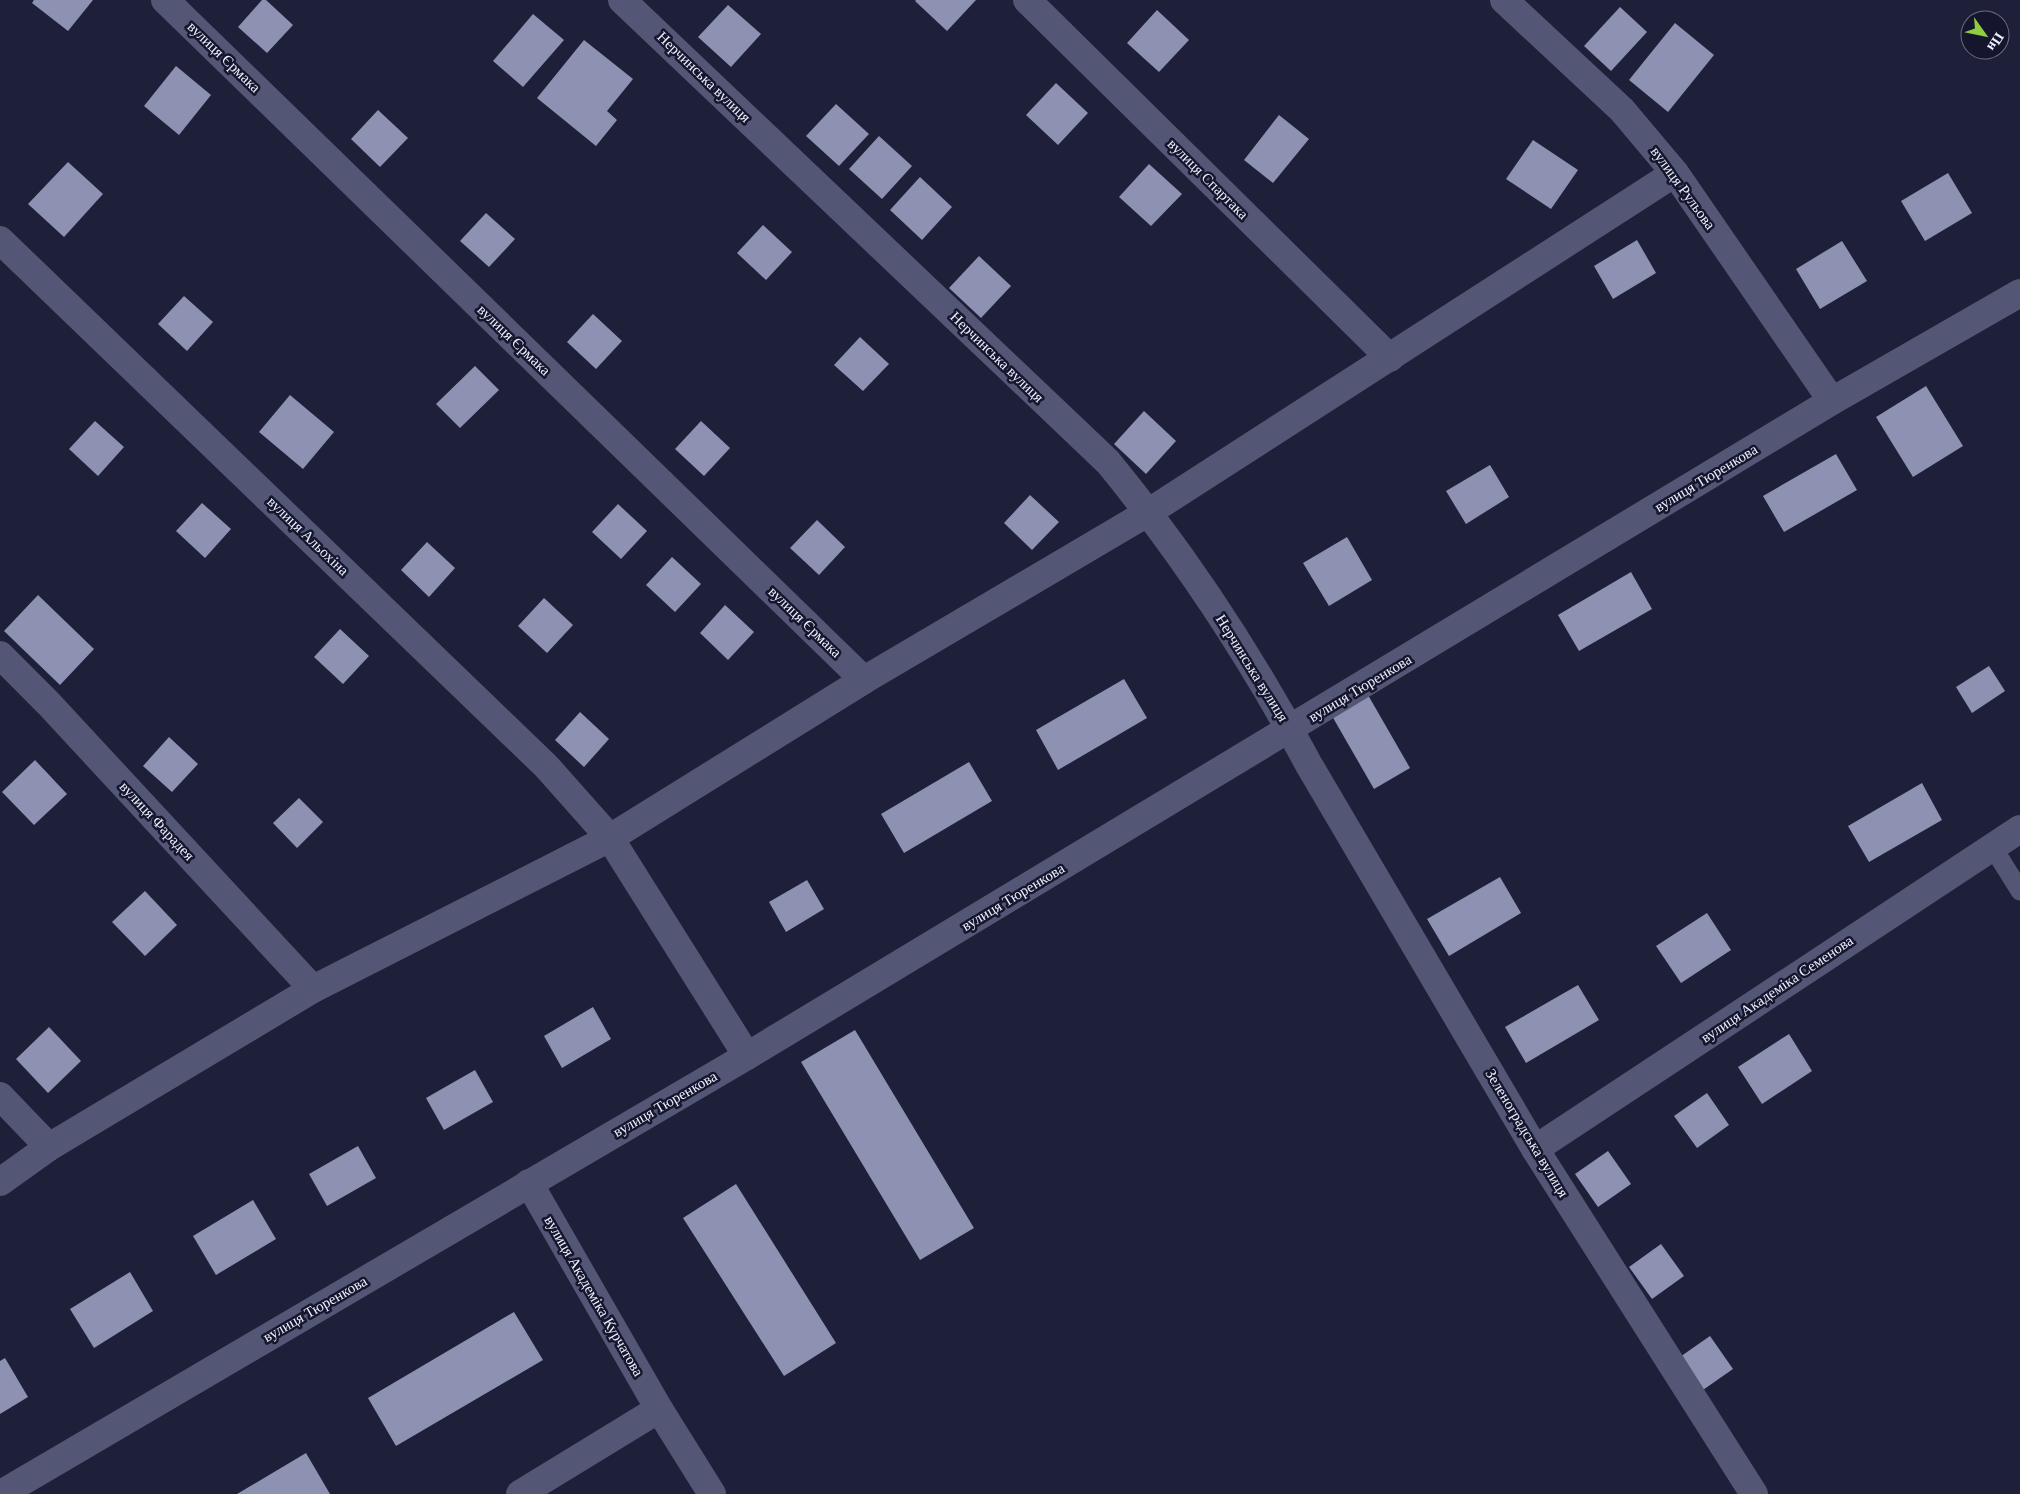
<svg xmlns="http://www.w3.org/2000/svg" width="2020" height="1494" viewBox="0 0 2020 1494" font-family="'Times New Roman',serif">
  <style>
    .building { fill: #8e92b2 }
    .lines { fill: none; stroke-linecap: round; stroke-linejoin: round }
    .service { stroke: #535674; stroke-width: 19 }
    .minor { stroke: #535674; stroke-width: 28 }
    .tertiary { stroke: #535674; stroke-width: 28 }
    .labels { text-anchor: middle; stroke-width: 5; stroke-linejoin: round; paint-order: stroke }
    .street-label { font-size: 15px; fill: #edeffe; stroke: #15162e }
  </style>
  <rect width="100%" height="100%" fill="#1e1f39"/>
  <g class="building">
    <polygon points="34,0 93,0 68,31 32,3"/>
    <polygon points="262,0 266,0 293,25 267,53 238,27"/>
    <polygon points="916,0 976,0 947,31 915,1"/>
    <polygon points="728,5 761,34 731,67 698,37"/>
    <polygon points="1620,7 1647,32 1611,71 1584,46"/>
    <polygon points="1157,10 1189,40 1159,72 1127,43"/>
    <polygon points="533,14 564,40 523,87 493,61"/>
    <polygon points="1675,23 1714,55 1668,112 1629,80"/>
    <polygon points="584,40 633,79 607,111 617,120 596,146 537,98"/>
    <polygon points="176,66 211,95 179,135 144,106"/>
    <polygon points="1056,83 1088,113 1058,145 1026,115"/>
    <polygon points="836,104 869,134 839,166 806,136"/>
    <polygon points="378,110 408,138 380,167 351,139"/>
    <polygon points="1279,115 1309,139 1273,183 1244,160"/>
    <polygon points="879,136 912,166 882,199 849,169"/>
    <polygon points="1533,140 1578,170 1551,209 1506,179"/>
    <polygon points="68,162 103,194 64,237 28,204"/>
    <polygon points="1149,164 1182,194 1151,226 1119,197"/>
    <polygon points="1948,173 1972,213 1925,241 1901,201"/>
    <polygon points="920,177 952,207 922,240 890,210"/>
    <polygon points="486,213 515,239 489,267 460,241"/>
    <polygon points="763,225 792,252 766,280 737,253"/>
    <polygon points="1637,240 1656,273 1613,299 1594,266"/>
    <polygon points="1842,241 1867,281 1820,309 1796,269"/>
    <polygon points="979,256 1011,286 981,318 949,288"/>
    <polygon points="184,296 213,322 187,351 158,324"/>
    <polygon points="593,314 622,341 596,369 567,342"/>
    <polygon points="860,337 889,364 863,391 834,365"/>
    <polygon points="475,366 499,390 460,428 436,404"/>
    <polygon points="1926,386 1963,446 1913,477 1876,417"/>
    <polygon points="290,395 334,432 303,469 259,432"/>
    <polygon points="1144,411 1176,441 1146,474 1114,444"/>
    <polygon points="95,421 124,447 98,476 69,449"/>
    <polygon points="701,421 730,448 704,476 675,449"/>
    <polygon points="1836,454 1857,490 1784,532 1763,496"/>
    <polygon points="1490,465 1509,497 1466,524 1446,491"/>
    <polygon points="1030,495 1059,522 1032,550 1004,523"/>
    <polygon points="202,503 231,529 205,558 176,531"/>
    <polygon points="618,504 647,531 621,559 592,532"/>
    <polygon points="817,520 845,547 819,575 790,548"/>
    <polygon points="1347,537 1372,580 1329,606 1303,563"/>
    <polygon points="427,542 455,568 429,597 401,570"/>
    <polygon points="672,557 701,584 675,612 646,585"/>
    <polygon points="1631,572 1652,609 1579,651 1558,615"/>
    <polygon points="38,595 94,649 60,685 4,631"/>
    <polygon points="544,598 573,625 547,653 518,626"/>
    <polygon points="725,605 754,632 728,660 700,633"/>
    <polygon points="340,629 369,656 343,684 314,657"/>
    <polygon points="1989,666 2005,691 1972,713 1956,687"/>
    <polygon points="1124,679 1147,718 1058,770 1036,730"/>
    <polygon points="1368,695 1410,768 1374,789 1332,716"/>
    <polygon points="580,712 609,739 584,767 555,740"/>
    <polygon points="169,737 198,764 172,792 143,766"/>
    <polygon points="35,760 67,794 34,825 2,792"/>
    <polygon points="969,762 992,801 904,853 881,814"/>
    <polygon points="1922,783 1942,820 1869,862 1848,826"/>
    <polygon points="299,798 323,822 297,848 273,823"/>
    <polygon points="1500,877 1521,913 1449,956 1427,919"/>
    <polygon points="807,880 824,909 786,932 769,902"/>
    <polygon points="145,891 177,925 145,956 112,922"/>
    <polygon points="1707,913 1731,950 1681,983 1656,946"/>
    <polygon points="1578,985 1599,1020 1526,1063 1505,1027"/>
    <polygon points="593,1007 611,1039 562,1068 544,1036"/>
    <polygon points="49,1027 81,1061 48,1093 16,1059"/>
    <polygon points="855,1030 974,1228 920,1260 801,1062"/>
    <polygon points="1789,1034 1812,1071 1762,1104 1738,1067"/>
    <polygon points="475,1070 493,1102 444,1130 426,1098"/>
    <polygon points="1707,1093 1729,1125 1697,1148 1674,1116"/>
    <polygon points="358,1146 376,1178 327,1206 309,1174"/>
    <polygon points="1608,1151 1631,1184 1598,1207 1575,1174"/>
    <polygon points="736,1184 836,1343 784,1376 683,1218"/>
    <polygon points="253,1200 276,1239 216,1275 193,1236"/>
    <polygon points="1661,1244 1684,1276 1652,1299 1629,1267"/>
    <polygon points="130,1272 153,1311 94,1348 70,1309"/>
    <polygon points="514,1312 543,1360 396,1446 368,1398"/>
    <polygon points="1710,1336 1733,1369 1700,1392 1677,1359"/>
    <polygon points="5,1358 28,1397 0,1414 0,1361"/>
    <polygon points="306,1453 330,1494 237,1494"/>
  </g>
  <g class="lines">
    <polyline class="service" points="1992,846 2020,891"/>
    <g class="minor">
      <polyline points="165,0 864,680"/>
      <path d="M622,0l486,462c77,94 144,196 201,303l226,384 219,345"/>
      <polyline points="1027,0 1390,358"/>
      <polyline points="1504,0 1622,110 1675,173 1832,401"/>
      <polyline points="0,240 546,766 610,838 747,1056"/>
      <polyline points="0,655 49,704 313,989"/>
      <polyline points="0,1096 49,1147"/>
      <polyline points="1535,1149 2020,829"/>
      <polyline points="0,1182 49,1147 313,989 610,838 864,680 1149,512 1675,173"/>
      <polyline points="529,1183 659,1409 712,1494"/>
      <polyline points="520,1494 659,1409"/>
    </g>
    <polyline class="tertiary" points="1,1494 747,1056 1832,401 2020,293"/>
  </g>
  <g class="labels">
    <g class="street-label">
      <text transform="translate(224 57) rotate(44)" y="5">вулиця Єрмака</text>
      <text transform="translate(704 77) rotate(44)" y="5">Нерчинська вулиця</text>
      <text transform="translate(1208 179) rotate(45)" y="5">вулиця Спартака</text>
      <text transform="translate(1683 188) rotate(54)" y="5">вулиця Рульова</text>
      <text transform="translate(514 340) rotate(44)" y="5">вулиця Єрмака</text>
      <text transform="translate(997 357) rotate(44)" y="5">Нерчинська вулиця</text>
      <text transform="translate(1706 478) rotate(-31)" y="5">вулиця Тюренкова</text>
      <text transform="translate(308 536) rotate(44)" y="5">вулиця Альохіна</text>
      <text transform="translate(805 622) rotate(44)" y="5">вулиця Єрмака</text>
      <text transform="translate(1252 668) rotate(58)" y="5">Нерчинська вулиця</text>
      <text transform="translate(1360 688) rotate(-31)" y="5">вулиця Тюренкова</text>
      <text transform="translate(157 821) rotate(47)" y="5">вулиця Фарадея</text>
      <text transform="translate(1013 897) rotate(-31)" y="5">вулиця Тюренкова</text>
      <text transform="translate(1777 989) rotate(-34)" y="5">вулиця Академіка Семенова</text>
      <text transform="translate(665 1104) rotate(-30)" y="5">вулиця Тюренкова</text>
      <text transform="translate(1527 1133) rotate(59)" y="5">Зеленоградська вулиця</text>
      <text transform="translate(594 1296) rotate(60)" y="5">вулиця Академіка Курчатова</text>
      <text transform="translate(315 1309) rotate(-30)" y="5">вулиця Тюренкова</text>
    </g>
  </g>
  <g transform="translate(1985 35) rotate(123)"><circle r="24" fill="#15162e" stroke="#6b6d81"/>
  <path d="M0-4L9 19L0 12L-9 19Z" fill="#90cd41"/>
  <text y="-8" font-size="14" font-weight="bold" text-anchor="middle" fill="#edeffe">Пн</text>
  </g>
</svg>
